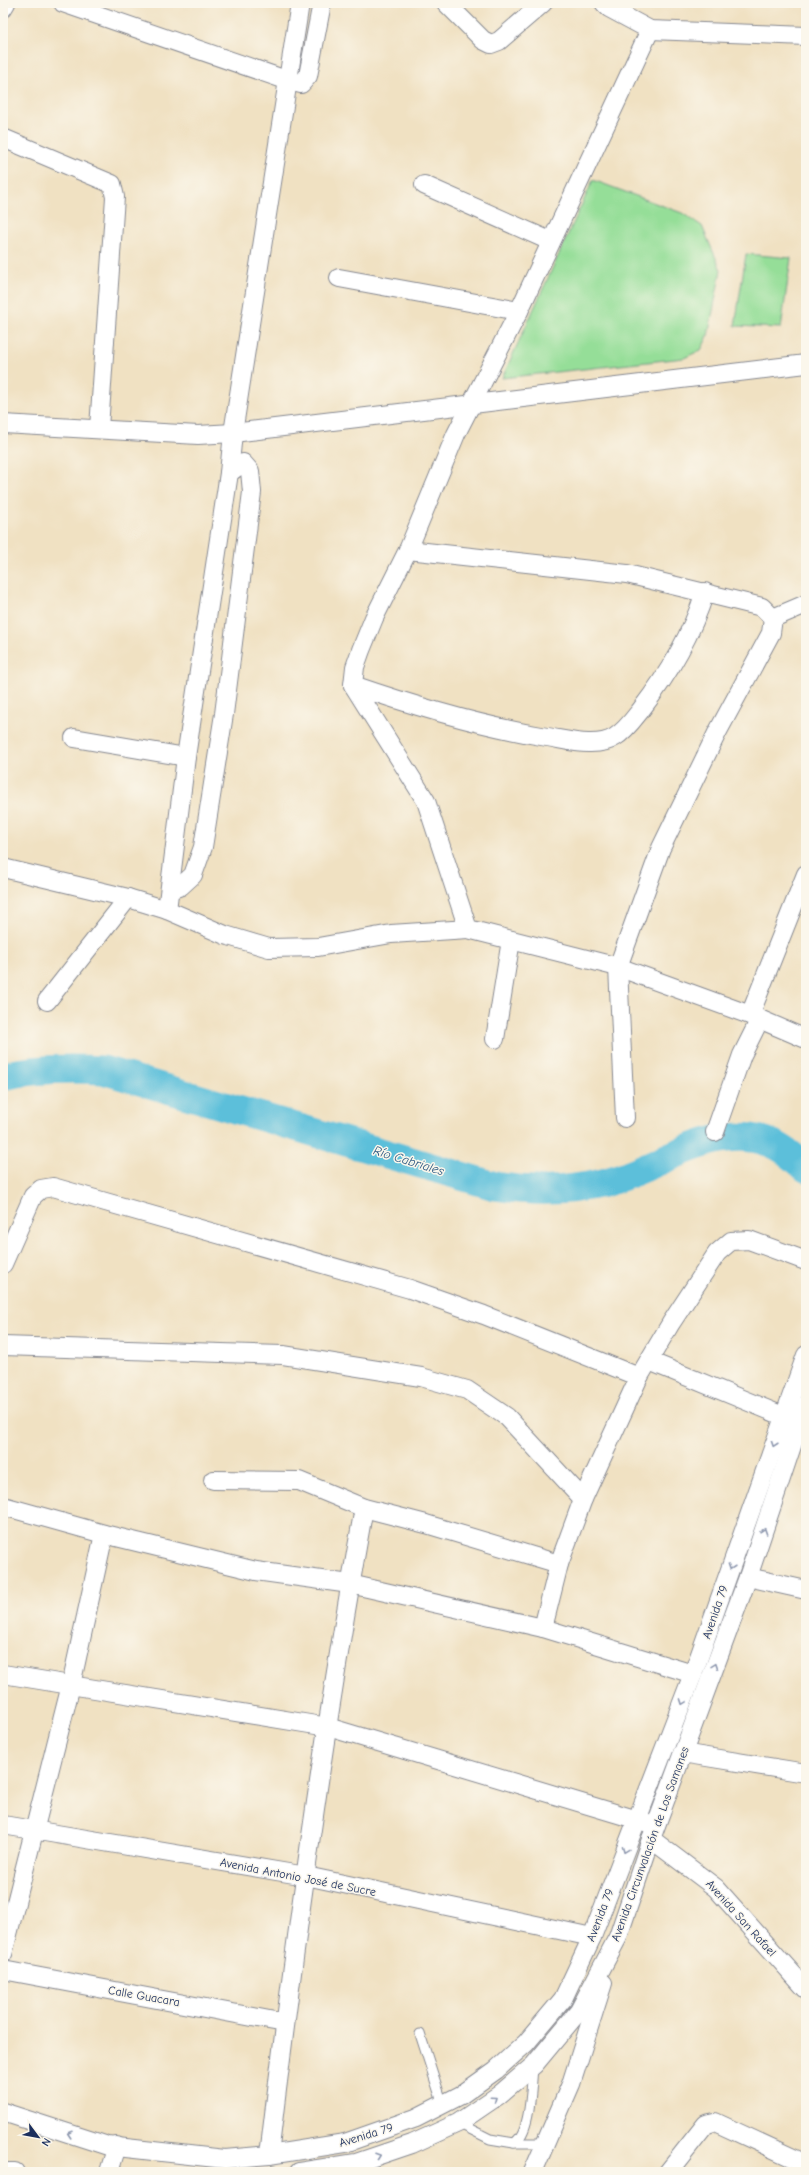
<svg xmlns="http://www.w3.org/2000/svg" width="809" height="2175" viewBox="0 0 809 2175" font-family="'Comic Neue',sans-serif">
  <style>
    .pitch { fill: #95de98; stroke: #58867b }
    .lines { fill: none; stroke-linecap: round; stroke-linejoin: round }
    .river { stroke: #5cbfda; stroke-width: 29 }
    .lane-casing { stroke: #868890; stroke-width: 11 }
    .street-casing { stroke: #868890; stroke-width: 20 }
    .lane { stroke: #fff; stroke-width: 9 }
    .street { stroke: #fff; stroke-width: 18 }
    .oneway { stroke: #8d97ae }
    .labels { text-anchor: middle; stroke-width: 3; stroke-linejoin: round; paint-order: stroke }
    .street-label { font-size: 12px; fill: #1b2f5e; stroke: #fbf7ec }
    .water-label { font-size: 13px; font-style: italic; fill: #2e5a83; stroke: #fbf7ec }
  </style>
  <rect width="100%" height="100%" fill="#fbf7ec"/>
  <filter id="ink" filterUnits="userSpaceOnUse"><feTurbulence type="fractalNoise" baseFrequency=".025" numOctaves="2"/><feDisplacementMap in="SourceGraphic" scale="8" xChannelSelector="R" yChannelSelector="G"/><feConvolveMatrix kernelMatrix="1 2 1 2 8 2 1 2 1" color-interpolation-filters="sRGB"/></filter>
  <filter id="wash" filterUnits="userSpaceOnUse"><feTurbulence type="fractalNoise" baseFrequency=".012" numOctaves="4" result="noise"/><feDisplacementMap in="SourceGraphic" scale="16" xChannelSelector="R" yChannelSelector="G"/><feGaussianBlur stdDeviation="0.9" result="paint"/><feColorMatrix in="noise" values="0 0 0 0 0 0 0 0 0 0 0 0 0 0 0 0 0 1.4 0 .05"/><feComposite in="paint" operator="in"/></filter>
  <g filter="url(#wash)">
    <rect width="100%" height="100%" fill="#f0e1c2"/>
    <g class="pitch">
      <polygon points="593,180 682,213 702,226 721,270 708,336 701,350 684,358 502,378"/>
      <polygon points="746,254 791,258 781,328 735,326"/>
    </g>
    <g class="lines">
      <path class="river" d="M3,1076c33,-8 66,-8 100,-6l392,116c39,6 69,6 108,-3 53,-13 110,-61 165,-41 15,5 27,16 38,26"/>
    </g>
  </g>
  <g filter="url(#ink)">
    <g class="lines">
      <g class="lane-casing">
        <g id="lane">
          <polyline points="420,2034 443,2105"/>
          <path d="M458,2123l32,16 24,4c17,-10 17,-57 19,-75"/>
          <polyline points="514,2143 546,2143"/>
        </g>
      </g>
      <g class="street-casing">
        <g id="street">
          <polyline points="63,3 289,81 301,84 308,76 322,3"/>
          <polyline points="446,3 483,40 491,44 499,41 543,3"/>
          <polyline points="604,3 609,8 650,30 806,36"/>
          <polyline points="3,8 6,3"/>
          <polyline points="650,30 519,311 456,434 408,550 374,618 361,650 355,667 353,685 426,801 468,929 618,967 750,1015 806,1039"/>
          <polyline points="3,138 112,184 115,197 99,428"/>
          <polyline points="424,185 550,241"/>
          <polyline points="339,278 519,311"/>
          <polyline points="3,424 198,435 233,433 806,364"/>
          <polyline points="408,550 627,574 762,607 773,618 806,604"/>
          <path d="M353,685c64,22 127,41 194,52 20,3 50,12 68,0 10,-6 18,-17 25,-26 28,-36 51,-75 65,-119"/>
          <polyline points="74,738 186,757"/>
          <polyline points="3,868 128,898"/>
          <polyline points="170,890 181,886 193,875 203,847 224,714 252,492 250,471 243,463 229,473"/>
          <polyline points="167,910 186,757 229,473 233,433 300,3"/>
          <polyline points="47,1001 128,898 167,910 225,935 269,948 318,947 391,934 468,929"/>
          <polyline points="750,1015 806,874"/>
          <polyline points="495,1039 511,940"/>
          <polyline points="625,1118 618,967 661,848 717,733 771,633 773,618"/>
          <polyline points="715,1132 742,1055 760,1019"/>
          <polyline points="3,1264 33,1196 41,1189 53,1187 410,1289 484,1315 639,1377"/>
          <polyline points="3,1346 283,1355 421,1377 467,1390 507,1417 583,1499"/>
          <polyline points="649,1361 783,1416"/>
          <polyline points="213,1480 299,1481 364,1508 426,1524 559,1564"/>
          <polyline points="3,1506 104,1534 256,1571 350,1584 543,1628 693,1674"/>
          <polyline points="748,1577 806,1590"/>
          <polyline points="543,1628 559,1564 583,1499 639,1377 671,1323 717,1253 731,1241 749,1240 806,1261"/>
          <polyline points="3,1674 328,1727 648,1823"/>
          <polyline points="682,1753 806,1773"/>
          <polyline points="3,1825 306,1876 592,1937"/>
          <polyline points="651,1839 716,1888 806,1989"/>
          <polyline points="3,1954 71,1685 104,1534"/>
          <polyline points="3,1970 285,2023"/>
          <polyline points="3,2112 108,2146 225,2159 269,2155 345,2143 416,2118 461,2095 496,2070 526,2043 563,1999 592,1937 693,1674 806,1355"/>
          <path d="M269,2155c26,-216 56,-433 95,-647"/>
          <polyline points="3,2172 15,2172"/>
          <polyline points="109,2172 117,2146"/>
          <polyline points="299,2172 356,2163 412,2144 458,2123 499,2095 534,2065 579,2011 618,1937 651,1839 748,1577 806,1404"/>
          <polyline points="533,2172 571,2084 603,1983"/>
          <polyline points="668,2172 706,2124 715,2122 806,2164"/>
        </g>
      </g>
      <use href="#lane" class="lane"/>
      <use href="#street" class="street"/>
    </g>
    <defs><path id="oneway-chevron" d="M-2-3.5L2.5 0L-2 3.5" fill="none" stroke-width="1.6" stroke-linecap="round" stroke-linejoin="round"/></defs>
    <g class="oneway">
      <use href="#oneway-chevron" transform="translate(774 1444) rotate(109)"/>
      <use href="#oneway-chevron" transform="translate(764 1531) rotate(-71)"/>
      <use href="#oneway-chevron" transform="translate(731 1567) rotate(109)"/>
      <use href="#oneway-chevron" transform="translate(715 1666) rotate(-70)"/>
      <use href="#oneway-chevron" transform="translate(683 1702) rotate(110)"/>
      <use href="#oneway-chevron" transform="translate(625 1850) rotate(111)"/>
      <use href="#oneway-chevron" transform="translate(494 2099) rotate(-35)"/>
      <use href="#oneway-chevron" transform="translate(70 2134) rotate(-162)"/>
      <use href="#oneway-chevron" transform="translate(378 2156) rotate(-19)"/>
    </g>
  </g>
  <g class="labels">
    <g class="street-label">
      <text transform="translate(715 1612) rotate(-71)" y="4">Avenida 79</text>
      <text transform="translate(650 1844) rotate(-70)" y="4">Avenida Circunvalación de Los Samanes</text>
      <text transform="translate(298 1877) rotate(11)" y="4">Avenida Antonio José de Sucre</text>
      <text transform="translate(600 1915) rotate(-69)" y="4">Avenida 79</text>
      <text transform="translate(741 1918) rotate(48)" y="4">Avenida San Rafael</text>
      <text transform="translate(144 1996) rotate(10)" y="4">Calle Guacara</text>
      <text transform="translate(366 2135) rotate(-17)" y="4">Avenida 79</text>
    </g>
    <g class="water-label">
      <text transform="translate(409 1160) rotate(17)" y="5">Río Cabriales</text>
    </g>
  </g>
  <rect width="809" height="2175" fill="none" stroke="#fbf7ec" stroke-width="16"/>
  <g transform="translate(38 2137) rotate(122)" stroke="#fbf7ec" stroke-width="3" paint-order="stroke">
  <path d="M0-3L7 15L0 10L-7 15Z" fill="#1b2f5e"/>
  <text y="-6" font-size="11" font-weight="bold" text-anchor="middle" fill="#1b2f5e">N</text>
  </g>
</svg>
